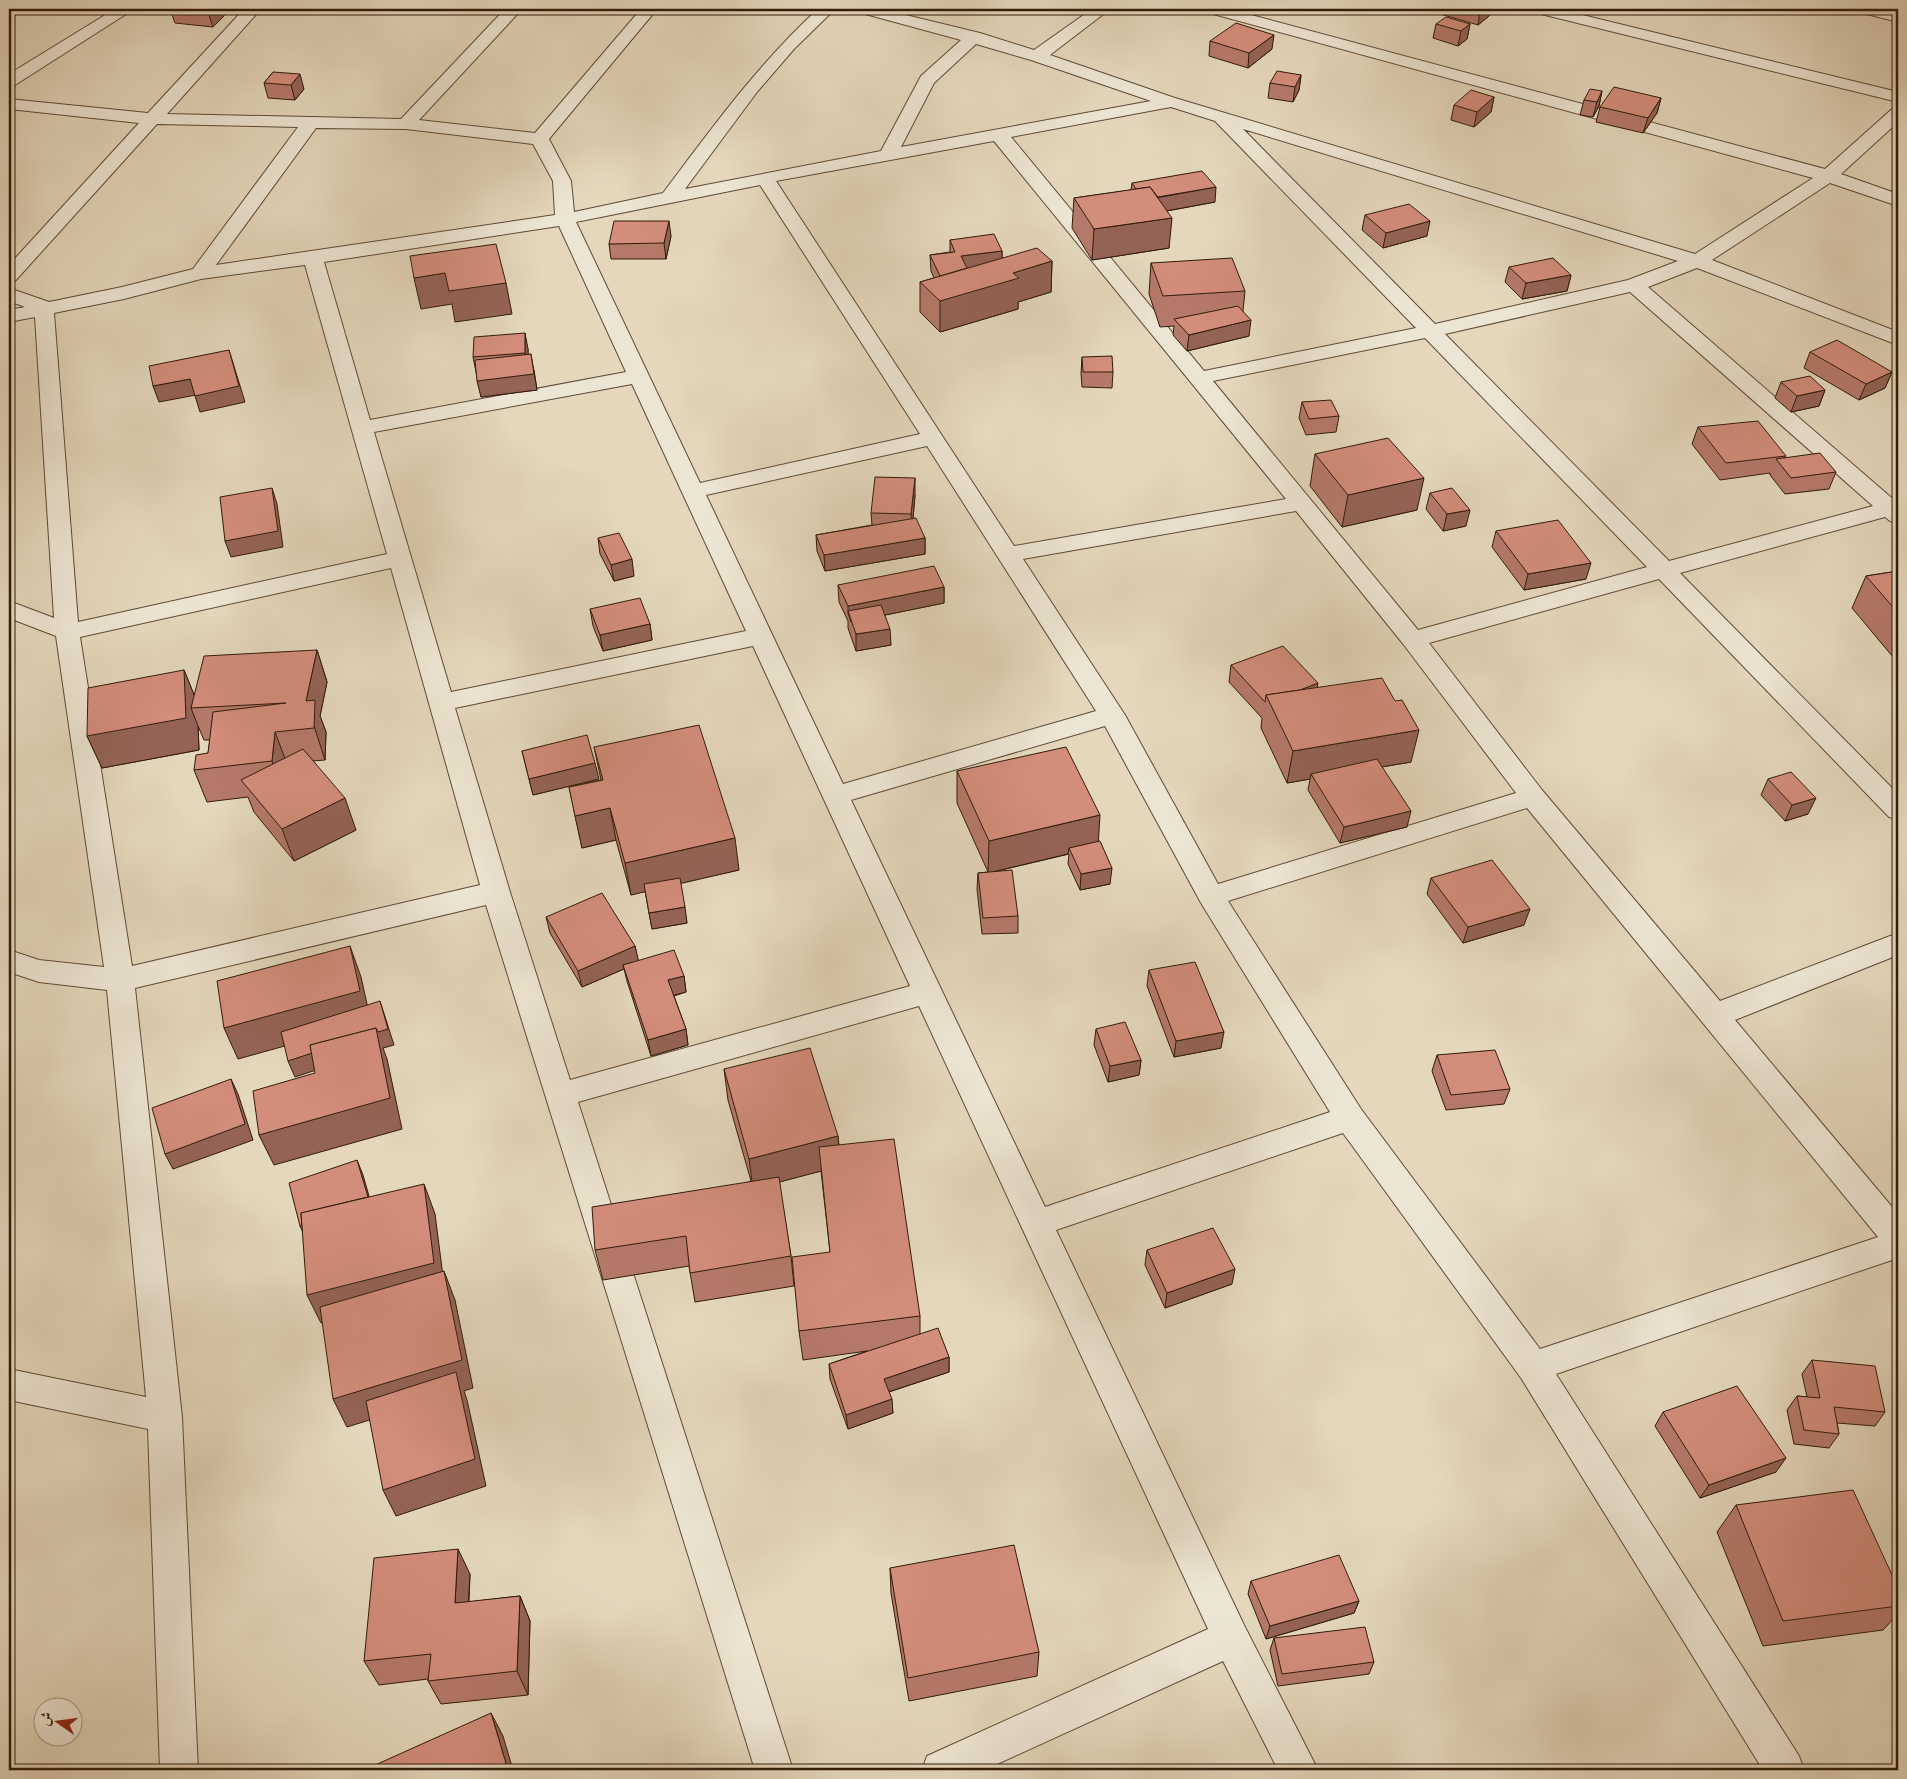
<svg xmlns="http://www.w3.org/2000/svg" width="1907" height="1779" viewBox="0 0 1907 1779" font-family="Vollkorn,Amiri,serif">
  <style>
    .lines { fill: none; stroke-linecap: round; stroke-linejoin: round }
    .street-casing { stroke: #5e4a36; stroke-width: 2 }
    .street { fill: #ede5d3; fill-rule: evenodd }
    .wall { fill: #b5796a; stroke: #311b0a }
    .shaded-wall { fill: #946356; stroke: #311b0a }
    .building { fill: #d38d7b; stroke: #311b0a }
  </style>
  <rect width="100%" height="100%" fill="#e4d7bc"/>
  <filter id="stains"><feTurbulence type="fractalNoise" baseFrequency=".004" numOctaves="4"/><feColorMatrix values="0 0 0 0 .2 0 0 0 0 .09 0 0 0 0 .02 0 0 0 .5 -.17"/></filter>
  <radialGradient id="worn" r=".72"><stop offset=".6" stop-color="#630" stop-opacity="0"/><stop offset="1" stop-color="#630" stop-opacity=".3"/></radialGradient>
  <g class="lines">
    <g class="street-casing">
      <g id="street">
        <polygon points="115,9 134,9 15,85 9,86 9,74"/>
        <path d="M244,9h17l-94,105 234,5 104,-110h17l-103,111 116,13 106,-124h16l-108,130 22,42 3,31 89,-19c49,-65 94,-128 155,-184h17l-41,40 -37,43 -72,97 196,-38 40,-75 40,-36 -103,-28 -2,-3h25l99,24 54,17 58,-41h18l-60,46 125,43 520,156 118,-76 -607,-166 -2,-3h25l596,160 67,-60 6,-1v14l-57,52 57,20v12l-68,-23 -118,77 186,72v13l-201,-77 -49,19 246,213 4,-1v24l-8,-2 -5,-4 -205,56 218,221v25l-9,-2 -230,-238 -230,64 113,147 178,211 178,-68v22l-163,65 163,194v44l-342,116 243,382 5,14h-41l-242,-392 -178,-245 -287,97 188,395 74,145h-40l-55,-109 -239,109h-62l5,-14 281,-127 -289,-623 -341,96 215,668h-38l-269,-865 -351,83 47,429 16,353h-38l-12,-341 -139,-29v-31l137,28 -39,-407 -68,-8 -30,-10v-22l30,10 65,7 -48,-331 -47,-18v-17l45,17 -19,-301 -26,5v-12l16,-3 -16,-6v-13l40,14 73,-15 71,-18 105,-142 -141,-3 -141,156 -7,2v-17l130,-142 -130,-14v-10l139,14zM976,44l55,16 120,41 -250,46 33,-64zM1171,107l44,14 201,207 -212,43 -193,-234zM316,128l90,1 127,15 20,37 2,34 -339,50zM1243,129l435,132 -50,19 -193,44zM994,141l292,358 -272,47 -238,-365zM760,185l160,249 -220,49 -124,-261zM559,226l67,146 -256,48 -46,-158zM305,265l82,289 -309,68 -24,-309 70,-14 77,-20zM1630,292l243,214 -204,55 -224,-227zM1425,338l222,229 -229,63 -205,-249zM632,384l114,247 -295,61 -77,-260zM927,446l169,265 -253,73 -137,-289zM1296,511l108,134 112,148 -298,91 -93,-169 -102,-156zM391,568l89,317 -348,81 -52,-329zM753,646l157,340 -340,94 -60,-188 -55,-184zM1105,726l96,177 129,209 -285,95 -194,-407zM1527,808l351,429 -338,112 -179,-240 -133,-208z"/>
        <polygon points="1531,9 1558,9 1898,92 1898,102 1533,12"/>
        <polygon points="1857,9 1884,9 1898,12 1898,22 1859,12"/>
      </g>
    </g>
    <use href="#street" class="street"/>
  </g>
  <g class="wall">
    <polygon points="170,9 222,9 224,16 213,27 175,23"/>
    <polygon points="1423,9 1491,9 1489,16 1478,25"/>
    <polygon points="1436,24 1470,24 1467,39 1458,46 1433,38"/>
    <polygon points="1210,41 1272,49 1248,68 1209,56"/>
    <polygon points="273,72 304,89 295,100 268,98 264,83"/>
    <polygon points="1301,75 1299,90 1293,102 1268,98 1270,83"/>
    <polygon points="1602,91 1599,106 1593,117 1580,115 1584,100"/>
    <polygon points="1494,97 1491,112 1474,127 1451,120 1454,105"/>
    <polygon points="1661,98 1657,113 1643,133 1596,122 1600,107"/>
    <polygon points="1132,183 1215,202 1167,211 1169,248 1092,260 1072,228 1074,198 1131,190"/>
    <polygon points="1365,215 1427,236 1383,248 1362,230"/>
    <polygon points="671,236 666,259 611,259 609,244"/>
    <polygon points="950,240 1002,251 1002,258 1052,261 1051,292 1018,302 1018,309 940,332 920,312 920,282 934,278 931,271 930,255 950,252"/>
    <polygon points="1151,263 1245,291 1243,311 1249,336 1187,351 1173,335 1174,326 1160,327 1149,294"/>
    <polygon points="1509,267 1571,275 1567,291 1522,299 1505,282"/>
    <polygon points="528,349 528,354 534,370 537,390 481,397 473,357"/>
    <polygon points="1810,352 1892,372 1885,388 1859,400 1804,368"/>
    <polygon points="1082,357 1113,372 1112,388 1082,387 1081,373"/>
    <polygon points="1781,382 1825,390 1819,406 1791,412 1775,398"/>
    <polygon points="1302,402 1339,416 1336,432 1306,435 1299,418"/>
    <polygon points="1698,427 1786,456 1785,457 1836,472 1829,489 1785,494 1770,475 1770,473 1720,480 1692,444"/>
    <polygon points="1315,454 1417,510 1342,527 1310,486"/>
    <polygon points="1430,493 1466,526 1443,531 1426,509"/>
    <polygon points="915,495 913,518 925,538 925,554 825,571 817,551 816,535 872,525 871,513"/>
    <polygon points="1496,531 1586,579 1524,590 1492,547"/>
    <polygon points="598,538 634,576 614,581 600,554"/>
    <polygon points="1898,571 1898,663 1852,608 1866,576"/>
    <polygon points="838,585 944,587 944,603 885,615 891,645 856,651 848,628 848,621 839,602"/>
    <polygon points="590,609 650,624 652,640 603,651 593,626"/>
    <polygon points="317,650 327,682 320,716 326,732 325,760 313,761 356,830 294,861 254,812 248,797 207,802 194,770 208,753 210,740 204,740 198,726 199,750 102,768 87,736 184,670 194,695"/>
    <polygon points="1231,665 1318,687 1411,762 1382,767 1407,827 1340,843 1308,790 1310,779 1287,783 1261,728 1262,718 1229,682"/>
    <polygon points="594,747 739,870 680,883 687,923 652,929 645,891 631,895 616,840 582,848 569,787 601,780"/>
    <polygon points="522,751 599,779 533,795"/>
    <polygon points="957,771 1098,841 1110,884 1080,890 1068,864 1069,854 993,872 1018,916 1018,933 982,934 977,889 978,873 988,872 957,803"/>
    <polygon points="1768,779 1808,814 1785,821 1761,795"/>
    <polygon points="1431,878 1524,925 1463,943 1427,894"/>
    <polygon points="546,917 635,946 638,961 684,976 686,992 674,996 686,1029 688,1045 651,1056 627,981 624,969 582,987 550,933"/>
    <polygon points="1149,970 1221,1048 1174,1057 1147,986"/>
    <polygon points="1096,1029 1141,1060 1139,1075 1108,1082 1094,1045"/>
    <polygon points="1437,1055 1510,1089 1504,1104 1446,1110 1432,1071"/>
    <polygon points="724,1069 838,1136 839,1145 920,1316 920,1334 949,1357 949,1372 889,1392 893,1413 848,1429 830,1379 829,1364 867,1351 803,1360 799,1331 830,1252 821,1171 779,1182 791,1256 794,1286 695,1302 689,1266 603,1280 595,1250 751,1181 728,1100"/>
    <polygon points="1147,1250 1232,1284 1165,1308 1145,1265"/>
    <polygon points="1812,1360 1885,1412 1875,1426 1837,1423 1839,1434 1829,1448 1794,1444 1787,1410 1797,1396 1807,1397 1802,1374"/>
    <polygon points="1663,1412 1776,1472 1700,1498 1655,1426"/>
    <polygon points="1736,1505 1898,1588 1898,1614 1883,1630 1763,1646 1717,1532"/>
    <polygon points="890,1568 1039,1652 1037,1676 909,1701 891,1593"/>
    <polygon points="470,1574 469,1602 520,1596 530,1621 528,1695 441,1704 428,1681 428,1679 379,1685 364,1661"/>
    <polygon points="1251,1581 1359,1601 1354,1613 1266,1639 1248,1594"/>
    <polygon points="1274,1638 1374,1662 1369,1674 1278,1686 1270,1650"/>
  </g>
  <g class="shaded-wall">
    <polygon points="212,9 222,9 224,16 213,27 208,12"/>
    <polygon points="1483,9 1491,9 1489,16 1478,25 1480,11"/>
    <polygon points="1470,24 1467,39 1458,46 1461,31"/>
    <polygon points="1274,35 1272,49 1248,68 1249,53"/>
    <polygon points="300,74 304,89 295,100 291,85"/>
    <polygon points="1301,75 1299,90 1293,102 1295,87"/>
    <polygon points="1602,91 1599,106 1593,117 1597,102"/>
    <polygon points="1494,97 1491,112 1474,127 1477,112"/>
    <polygon points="1661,98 1657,113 1643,133 1648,118"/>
    <polygon points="1216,187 1215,202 1144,215 1145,200"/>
    <polygon points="1172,218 1169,248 1092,260 1094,229"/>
    <polygon points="669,221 671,236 666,259 664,243"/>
    <polygon points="1430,221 1427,236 1383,248 1386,233"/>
    <polygon points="1002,251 1002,266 961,271 961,256"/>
    <polygon points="1052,261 1051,292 1018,302 1018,309 940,332 940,301 1013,273"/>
    <polygon points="445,273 506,283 512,314 455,322 452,304 421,309 414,278"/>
    <polygon points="1571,275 1567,291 1522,299 1526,283"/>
    <polygon points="1251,320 1249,336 1187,351 1189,335"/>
    <polygon points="525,333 528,349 528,369 525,353"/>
    <polygon points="229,350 245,402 200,412 195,396"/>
    <polygon points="531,354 537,390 481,397 477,381"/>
    <polygon points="1892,372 1885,388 1859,400 1866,384"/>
    <polygon points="190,379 196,395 159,402 153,386"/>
    <polygon points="1825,390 1819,406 1791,412 1797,396"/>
    <polygon points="915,478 915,495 912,530 911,514"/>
    <polygon points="1424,478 1417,510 1342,527 1348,495"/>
    <polygon points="272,488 277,504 283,547 231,557 225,541"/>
    <polygon points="1470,510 1466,526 1443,531 1447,514"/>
    <polygon points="925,538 925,554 825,571 824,555"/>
    <polygon points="632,559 634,576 614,581 611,565"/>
    <polygon points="1591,563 1586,579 1524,590 1528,574"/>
    <polygon points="944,587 944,603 851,622 848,613 848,606"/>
    <polygon points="650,624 652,640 603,651 600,635"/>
    <polygon points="890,629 891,645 856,651 856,634"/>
    <polygon points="317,650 327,682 320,716 326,732 325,760 306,701"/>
    <polygon points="184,670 197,702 191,708 198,726 199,750 102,768 87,736"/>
    <polygon points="1318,683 1315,699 1269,702"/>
    <polygon points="1419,730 1411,762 1314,778 1311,774 1310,779 1287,783 1293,751"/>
    <polygon points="275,732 287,764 284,793 272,761"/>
    <polygon points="595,763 599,779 533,795 529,779"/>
    <polygon points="345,798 356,830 294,861 282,829"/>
    <polygon points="1816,798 1808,814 1785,821 1792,805"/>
    <polygon points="610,808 616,840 582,848 575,816"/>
    <polygon points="1411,811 1407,827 1340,843 1344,827"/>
    <polygon points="1100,815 1098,847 1069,848 1068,854 988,873 989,841"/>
    <polygon points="735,838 739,870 631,895 625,863"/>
    <polygon points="1112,868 1110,884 1080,890 1081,874"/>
    <polygon points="685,907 687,923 652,929 649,913"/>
    <polygon points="1530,909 1524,925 1463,943 1468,927"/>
    <polygon points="350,946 361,977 371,1022 238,1059 224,1028"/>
    <polygon points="635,946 639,963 623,965 624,969 582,987 578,971"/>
    <polygon points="684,976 686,992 671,996 668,980"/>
    <polygon points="380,1001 394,1045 383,1048 387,1059 402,1129 274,1165 259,1135 380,1049 295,1077 288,1061"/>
    <polygon points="686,1029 688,1045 651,1056 648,1040"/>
    <polygon points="1224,1032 1221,1048 1174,1057 1176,1041"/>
    <polygon points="1141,1060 1139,1075 1108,1082 1110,1066"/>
    <polygon points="231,1079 238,1094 253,1140 173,1169 165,1154"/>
    <polygon points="838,1136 840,1166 753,1189 749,1159"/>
    <polygon points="357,1160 363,1175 375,1217 307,1241 300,1226"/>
    <polygon points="424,1184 435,1214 445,1292 321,1323 307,1295"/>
    <polygon points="1235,1269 1232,1284 1165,1308 1167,1293"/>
    <polygon points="444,1271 455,1300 473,1388 464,1391 467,1400 486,1486 396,1516 383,1490 460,1392 347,1427 333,1399"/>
    <polygon points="949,1357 949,1372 885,1393 884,1379"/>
    <polygon points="892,1399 893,1413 848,1429 846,1415"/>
    <polygon points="1786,1458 1776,1472 1700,1498 1709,1485"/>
    <polygon points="458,1549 470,1574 467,1628 455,1603"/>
    <polygon points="520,1596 530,1621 528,1695 517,1671"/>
    <polygon points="1359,1601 1354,1613 1266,1639 1270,1626"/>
    <polygon points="491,1713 503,1736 513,1770 508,1770"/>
  </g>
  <g class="building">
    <polygon points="174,9 212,9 208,12"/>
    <polygon points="1474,9 1483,9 1480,11"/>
    <polygon points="1446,17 1470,24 1461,31 1436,24"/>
    <polygon points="1236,23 1274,35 1249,53 1210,41"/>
    <polygon points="1277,71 1301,75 1295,87 1270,83"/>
    <polygon points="273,72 300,74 291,85 264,83"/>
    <polygon points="1614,87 1661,98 1648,118 1600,107"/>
    <polygon points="1590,89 1602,91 1597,102 1584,100"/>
    <polygon points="1471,90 1494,97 1477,112 1454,105"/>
    <polygon points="1202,171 1216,187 1158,197 1150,187 1136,189 1132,183"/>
    <polygon points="1150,187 1172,218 1094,229 1074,198"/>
    <polygon points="1409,204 1430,221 1386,233 1365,215"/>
    <polygon points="614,221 669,221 664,243 609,244"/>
    <polygon points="994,234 1002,251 961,256 967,268 940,276 930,255 955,252 950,240"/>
    <polygon points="496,244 506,283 449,291 445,273 414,278 410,256"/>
    <polygon points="1037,248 1052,261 1013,273 1019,278 940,301 920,282"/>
    <polygon points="1232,258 1245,291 1163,296 1151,263"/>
    <polygon points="1553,258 1571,275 1526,283 1509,267"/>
    <polygon points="1238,306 1251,320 1189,335 1174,319"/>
    <polygon points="525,333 525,353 473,357 474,337"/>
    <polygon points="1837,340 1892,372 1866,384 1810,352"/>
    <polygon points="229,350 239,386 195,396 190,379 153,386 149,366"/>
    <polygon points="531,354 534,374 477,381 475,360"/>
    <polygon points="1112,356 1113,372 1083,372 1082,357"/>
    <polygon points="1810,376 1825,390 1797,396 1781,382"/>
    <polygon points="1331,400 1339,416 1309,419 1302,402"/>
    <polygon points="1758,421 1786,456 1726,463 1698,427"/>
    <polygon points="1388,438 1424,478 1348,495 1315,454"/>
    <polygon points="1820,453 1836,472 1791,478 1776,459"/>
    <polygon points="875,477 915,478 911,514 871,513"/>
    <polygon points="272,488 278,531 225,541 220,497"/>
    <polygon points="1452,488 1470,510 1447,514 1430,493"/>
    <polygon points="916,518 925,538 824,555 816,535"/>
    <polygon points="1558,520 1591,563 1528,574 1496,531"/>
    <polygon points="619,533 632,559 611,565 598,538"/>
    <polygon points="934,566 944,587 848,606 838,585"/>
    <polygon points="1898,571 1898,613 1866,576"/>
    <polygon points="640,598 650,624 600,635 590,609"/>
    <polygon points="881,605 890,629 856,634 848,611"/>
    <polygon points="1283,646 1318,683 1300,690 1266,695 1265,702 1231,665"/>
    <polygon points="317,650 306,701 315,700 314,728 275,732 272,761 194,770 196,755 208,753 213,712 286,703 191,708 204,656"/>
    <polygon points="184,670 186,718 87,736 88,688"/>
    <polygon points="1382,678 1395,701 1402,700 1419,730 1293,751 1266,695"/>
    <polygon points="699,725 735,838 625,863 610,808 575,816 569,787 603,780 594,747"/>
    <polygon points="587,735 595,763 529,779 522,751"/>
    <polygon points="1066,747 1100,815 989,841 957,771"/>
    <polygon points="303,749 345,798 282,829 241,780"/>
    <polygon points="1377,759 1411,811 1344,827 1311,774"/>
    <polygon points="1791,772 1816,798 1792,805 1768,779"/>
    <polygon points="1100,841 1112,868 1081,874 1069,848"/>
    <polygon points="1492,860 1530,909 1468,927 1431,878"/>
    <polygon points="1012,870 1018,916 983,918 978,873"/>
    <polygon points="680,878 685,907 649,913 644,884"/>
    <polygon points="602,893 635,946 578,971 546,917"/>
    <polygon points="350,946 360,991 224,1028 217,981"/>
    <polygon points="674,950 684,976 668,980 686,1029 648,1040 623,965"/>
    <polygon points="1195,962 1224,1032 1176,1041 1149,970"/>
    <polygon points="380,1001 388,1029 378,1032 376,1028 310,1045 312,1053 288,1061 281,1032"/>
    <polygon points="1125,1022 1141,1060 1110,1066 1096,1029"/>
    <polygon points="376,1028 390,1098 259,1135 253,1091 315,1073 310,1045"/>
    <polygon points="810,1048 838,1136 749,1159 724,1069"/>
    <polygon points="1495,1050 1510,1089 1451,1095 1437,1055"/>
    <polygon points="231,1079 245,1124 165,1154 152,1108"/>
    <polygon points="894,1139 920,1316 799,1331 792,1257 830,1252 819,1147"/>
    <polygon points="357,1160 368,1197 301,1213 302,1225 300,1226 289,1183"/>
    <polygon points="779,1177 791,1256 690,1273 686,1236 595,1250 592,1207"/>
    <polygon points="424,1184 434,1263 307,1295 301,1213"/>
    <polygon points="1213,1228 1235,1269 1167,1293 1147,1250"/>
    <polygon points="444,1271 462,1360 333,1399 320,1307"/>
    <polygon points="938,1328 949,1357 884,1379 892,1399 846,1415 829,1364"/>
    <polygon points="1812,1360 1875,1366 1885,1412 1834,1407 1839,1434 1804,1430 1797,1396 1820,1398"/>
    <polygon points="456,1372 475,1459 383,1490 366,1401"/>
    <polygon points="1737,1386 1786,1458 1709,1485 1663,1412"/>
    <polygon points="1853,1490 1898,1588 1898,1606 1783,1621 1736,1505"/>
    <polygon points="1014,1545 1039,1652 908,1678 890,1568"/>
    <polygon points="458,1549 455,1603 520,1596 517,1671 428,1681 431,1654 364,1661 374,1558"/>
    <polygon points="1339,1555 1359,1601 1270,1626 1251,1581"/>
    <polygon points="1365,1627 1374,1662 1282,1674 1274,1638"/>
    <polygon points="491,1713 508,1770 364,1770"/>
  </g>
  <rect width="1907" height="1779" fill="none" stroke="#e4d7bc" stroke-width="30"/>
  <rect x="10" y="10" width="1887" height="1759" fill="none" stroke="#311b0a" stroke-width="2.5"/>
  <rect x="15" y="15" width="1877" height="1749" fill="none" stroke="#311b0a"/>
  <g transform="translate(58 1722) rotate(284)"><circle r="24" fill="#ede5d3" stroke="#a29483"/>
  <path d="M0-4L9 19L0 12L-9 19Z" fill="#8f2418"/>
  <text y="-8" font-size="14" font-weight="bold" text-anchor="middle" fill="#311b0a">ش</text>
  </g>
  <rect width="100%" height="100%" filter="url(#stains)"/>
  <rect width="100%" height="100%" fill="url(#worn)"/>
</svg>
